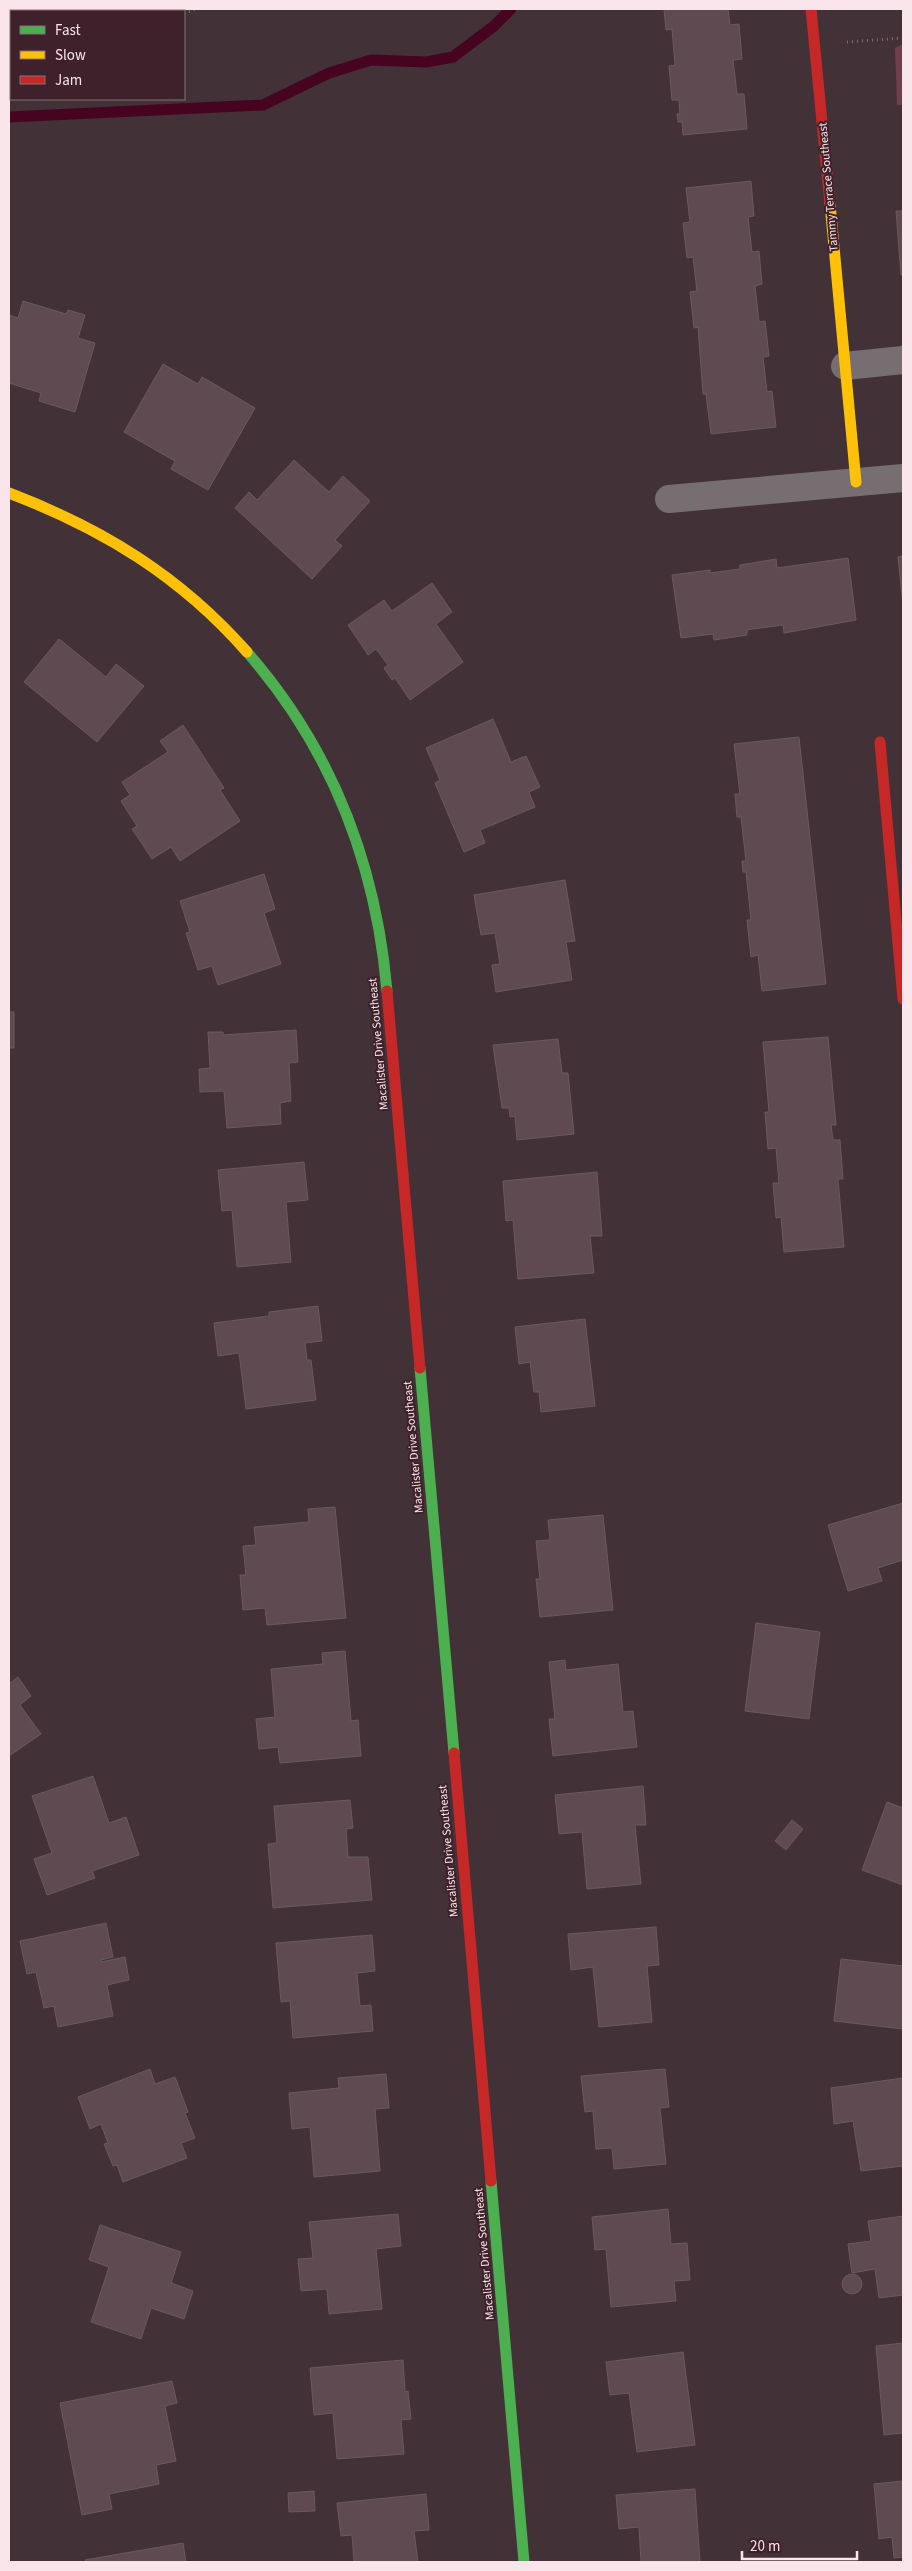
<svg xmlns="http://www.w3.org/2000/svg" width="912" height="2571" viewBox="0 0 912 2571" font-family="'Source Sans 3',sans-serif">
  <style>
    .green { fill: #6e404d }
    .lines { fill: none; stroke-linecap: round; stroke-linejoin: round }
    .stream { stroke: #460420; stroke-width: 11 }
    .building { fill: #5f4a51; stroke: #685a5e }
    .path { stroke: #7a7273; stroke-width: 3; stroke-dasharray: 1 4; stroke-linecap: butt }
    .street { stroke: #776e71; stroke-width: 28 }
    .fast { stroke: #4caf50; stroke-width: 11 }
    .slow { stroke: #ffc107; stroke-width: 11 }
    .jam { stroke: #c62828; stroke-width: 11 }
    .labels { text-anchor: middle; stroke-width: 4; stroke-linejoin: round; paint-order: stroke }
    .street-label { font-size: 12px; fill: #fae6ea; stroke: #3e212a }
  </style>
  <rect width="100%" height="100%" fill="#423237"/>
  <polygon class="green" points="903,44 903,105 897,105 895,48"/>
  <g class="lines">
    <polyline class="stream" points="9,117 263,105 329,73 371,60 426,62 453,57 494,26 511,9"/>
  </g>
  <g class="building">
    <polygon points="664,9 728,9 730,25 739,24 742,59 733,60 737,94 744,94 747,129 683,135 682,122 678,122 677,114 680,114 679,100 672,100 669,66 675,65 672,29 666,30"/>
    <polygon points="751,181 754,216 748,217 752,252 759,251 762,284 755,286 759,322 765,321 769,356 763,357 767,392 772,391 776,427 711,434 706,394 703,394 698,327 694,328 690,292 697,291 693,257 687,258 683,223 690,222 686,188"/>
    <polygon points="896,211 903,211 903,275 901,275"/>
    <polygon points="23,301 66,314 68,310 85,315 78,338 95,343 75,412 39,401 41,393 9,383 9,315 18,318"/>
    <polygon points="163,364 198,384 202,377 255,408 208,490 171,469 175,461 124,432"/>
    <polygon points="294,460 329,492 343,476 370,501 335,540 342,546 312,579 235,508 249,492 257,500"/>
    <polygon points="903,556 903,605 898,557"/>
    <polygon points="848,558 856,620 784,633 783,625 753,629 747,630 747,635 714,640 713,634 681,638 672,575 710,570 710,573 740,569 740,565 776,559 777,568"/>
    <polygon points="432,583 452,612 436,624 463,662 410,700 395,678 392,680 384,668 388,665 376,649 368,655 348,625 384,600 392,611"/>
    <polygon points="59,639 106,677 116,664 144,686 97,742 24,682"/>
    <polygon points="493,719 511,762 526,756 540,787 529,792 535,807 480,830 485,843 464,852 435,783 440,780 426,748"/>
    <polygon points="183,725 224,788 220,790 240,821 180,861 171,847 152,859 132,829 137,826 121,801 130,795 122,782 168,752 160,741"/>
    <polygon points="799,737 826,984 762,991 758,955 751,957 747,920 751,920 746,872 743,872 742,861 746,861 741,817 737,817 735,794 740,794 734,744"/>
    <polygon points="264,874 275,909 264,913 281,964 218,985 212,966 198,970 186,933 190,932 180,901"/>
    <polygon points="565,880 575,941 566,942 572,980 496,992 492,965 500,964 495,933 481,935 474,895"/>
    <rect x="9" y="1012" width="5" height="36"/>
    <polygon points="296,1030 298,1062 289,1063 291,1101 280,1103 281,1124 227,1128 224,1091 200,1092 199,1069 210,1068 208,1032 223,1032 223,1035"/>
    <polygon points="828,1037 836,1125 831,1125 833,1140 840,1140 843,1179 838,1179 844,1247 784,1252 781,1217 776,1218 773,1183 779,1183 776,1148 768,1149 765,1112 769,1112 763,1042"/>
    <polygon points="558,1039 562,1073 568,1073 574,1134 517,1140 515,1116 510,1117 509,1108 502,1108 493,1045"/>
    <polygon points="304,1162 308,1200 286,1202 291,1262 237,1267 232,1210 222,1211 218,1170"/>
    <polygon points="597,1172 602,1236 590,1236 594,1273 518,1279 513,1220 506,1221 503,1181"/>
    <polygon points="318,1306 322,1341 305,1343 307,1360 311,1360 316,1400 246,1409 239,1353 218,1356 214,1323 269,1316 269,1312"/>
    <polygon points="585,1319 595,1406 541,1412 539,1392 534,1392 530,1362 519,1364 515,1327"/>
    <polygon points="903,1503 903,1560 878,1568 882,1581 848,1591 828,1525"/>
    <polygon points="335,1507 346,1618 267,1625 265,1608 243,1610 240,1575 246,1575 243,1546 256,1545 254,1527 309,1522 308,1509"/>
    <polygon points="603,1515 613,1610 540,1617 536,1579 540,1579 536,1541 550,1540 548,1520"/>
    <polygon points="756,1623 820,1632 809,1719 745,1711"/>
    <polygon points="345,1651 351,1721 358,1720 361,1756 280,1763 278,1747 259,1749 256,1719 275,1717 271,1669 323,1664 322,1653"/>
    <polygon points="565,1660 566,1670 618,1664 623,1712 633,1711 637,1747 553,1756 549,1719 555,1719 549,1662"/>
    <polygon points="18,1677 31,1696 20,1705 41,1734 9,1756 9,1684"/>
    <polygon points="93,1776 109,1823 126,1817 139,1855 92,1871 95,1878 47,1895 34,1859 52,1853 32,1796"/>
    <polygon points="643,1786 646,1825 635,1825 641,1884 587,1889 582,1832 559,1834 555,1795"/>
    <polygon points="350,1800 353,1828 346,1829 348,1857 368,1857 372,1900 273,1908 268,1844 277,1843 274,1806"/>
    <polygon points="887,1802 903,1808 903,1885 862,1870"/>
    <polygon points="792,1820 803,1829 786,1850 775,1841"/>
    <polygon points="106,1923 113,1957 101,1960 101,1962 125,1957 129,1980 107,1985 113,2016 58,2027 54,2006 44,2008 36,1972 27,1974 20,1941"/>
    <polygon points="656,1927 659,1965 647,1966 652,2022 599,2027 593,1967 571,1970 568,1934"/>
    <polygon points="372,1935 375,1971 357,1973 360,2006 371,2005 373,2031 293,2038 290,2001 281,2002 276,1943"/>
    <polygon points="841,1959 903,1966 903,2029 834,2021"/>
    <polygon points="150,2069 155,2084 175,2077 188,2112 185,2113 195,2138 181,2143 187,2158 123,2182 117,2165 113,2166 104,2144 108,2143 101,2124 90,2129 78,2097"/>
    <polygon points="665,2069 669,2107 660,2108 666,2164 614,2169 612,2148 596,2149 593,2111 585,2112 581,2076"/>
    <polygon points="386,2074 389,2108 375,2109 380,2171 314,2177 310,2127 292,2129 289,2093 339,2088 338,2078"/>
    <polygon points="903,2078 903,2166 861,2171 853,2121 834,2124 831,2088"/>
    <polygon points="668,2209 671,2244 687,2243 690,2280 674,2281 676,2301 611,2307 606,2249 595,2250 592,2217"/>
    <polygon points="398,2214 401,2246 376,2249 382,2309 329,2314 327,2289 301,2291 298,2259 313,2258 309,2222"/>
    <polygon points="903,2216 903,2295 879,2298 875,2269 852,2273 848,2244 871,2241 868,2221"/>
    <polygon points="100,2225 181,2252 171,2283 193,2291 184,2319 151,2308 141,2339 91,2322 109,2267 89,2260"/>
    <circle cx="852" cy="2284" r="10"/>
    <polygon points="903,2343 903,2433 884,2435 876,2346"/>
    <polygon points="683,2352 695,2445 637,2452 629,2393 610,2395 606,2362"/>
    <polygon points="403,2360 405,2392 408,2391 411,2419 401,2420 404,2454 337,2459 333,2413 314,2415 310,2368"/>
    <polygon points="172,2381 177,2403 165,2406 176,2461 156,2465 159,2484 109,2494 112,2509 82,2515 60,2403"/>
    <polygon points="903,2481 903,2557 894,2558 892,2537 879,2539 874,2484"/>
    <polygon points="695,2489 700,2562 641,2562 639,2527 619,2529 616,2495"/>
    <polygon points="314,2491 315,2511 289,2512 288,2493"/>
    <polygon points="426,2494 429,2530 414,2531 418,2562 354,2562 352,2535 341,2536 337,2503"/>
    <polygon points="183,2543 186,2562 86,2562 85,2560"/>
  </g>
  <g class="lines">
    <g class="path">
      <polyline points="184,13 197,9"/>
      <polyline points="9,19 11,19"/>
      <polyline points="847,42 903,38"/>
    </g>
    <g class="street">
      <polyline points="845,366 903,360"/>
      <polyline points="669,499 903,478"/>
    </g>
    <g class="fast">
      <path d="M247,652c84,96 129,212 140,339"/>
      <polyline points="420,1368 454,1753"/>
      <polyline points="491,2181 524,2562"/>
    </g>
    <g class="slow">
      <polyline points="830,204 856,482"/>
      <path d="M9,493c94,36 171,83 238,159"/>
    </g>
    <g class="jam">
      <polyline points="811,9 830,204"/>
      <polyline points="880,742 903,999"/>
      <polyline points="387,991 420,1368"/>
      <polyline points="454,1753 491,2181"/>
    </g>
  </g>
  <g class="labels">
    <g class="street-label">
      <text transform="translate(828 187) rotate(-95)" y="4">Tammy Terrace Southeast</text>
      <text transform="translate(378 1044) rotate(-95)" y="4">Macalister Drive Southeast</text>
      <text transform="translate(413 1447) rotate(-95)" y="4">Macalister Drive Southeast</text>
      <text transform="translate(448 1851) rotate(-95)" y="4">Macalister Drive Southeast</text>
      <text transform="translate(484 2254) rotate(-95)" y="4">Macalister Drive Southeast</text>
    </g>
  </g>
  <rect width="912" height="2571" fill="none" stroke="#fae6ea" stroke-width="20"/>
  <rect x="10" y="10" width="175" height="90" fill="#3e212a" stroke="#897077"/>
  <rect x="20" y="26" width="25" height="8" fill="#4caf50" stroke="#897077"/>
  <text x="55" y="35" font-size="15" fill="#fae6ea">Fast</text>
  <rect x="20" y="51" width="25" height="8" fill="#ffc107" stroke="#897077"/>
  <text x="55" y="60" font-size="15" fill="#fae6ea">Slow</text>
  <rect x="20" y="76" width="25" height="8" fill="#c62828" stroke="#897077"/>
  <text x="55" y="85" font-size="15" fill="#fae6ea">Jam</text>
  <path d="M742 2551v8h115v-8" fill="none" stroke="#fae6ea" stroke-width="2.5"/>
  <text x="750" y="2551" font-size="15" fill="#fae6ea" stroke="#3e212a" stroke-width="4" paint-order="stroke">20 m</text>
</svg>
